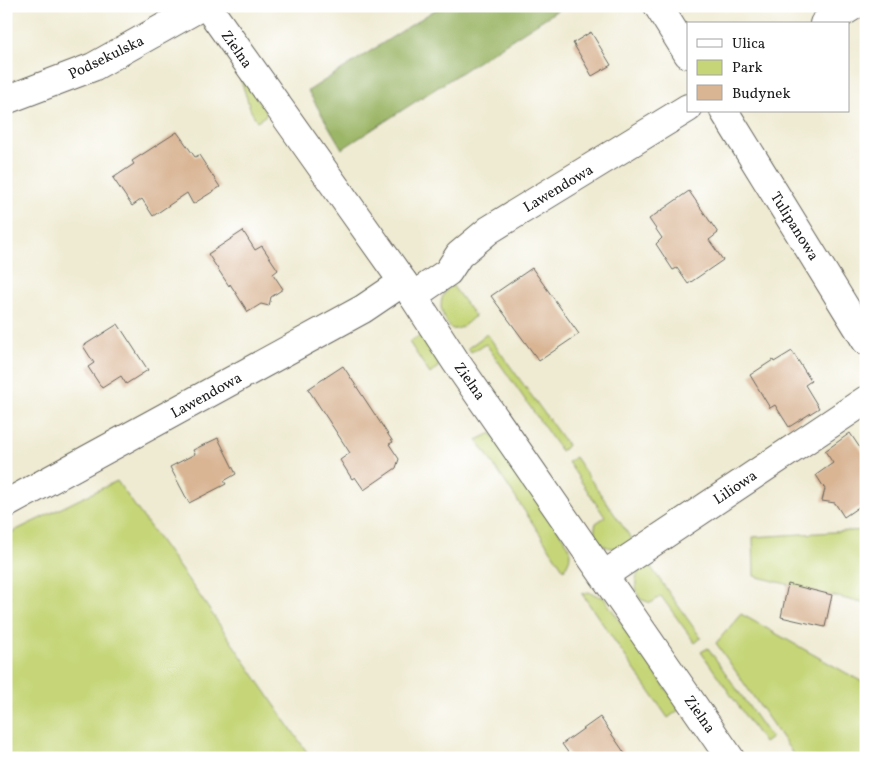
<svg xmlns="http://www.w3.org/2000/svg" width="872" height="764" viewBox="0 0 872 764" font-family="Vollkorn,serif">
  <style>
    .green { fill: #c5d577; stroke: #70784a }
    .forest { fill: #9cb668; stroke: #5c6942 }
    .building { fill: #d9b594 }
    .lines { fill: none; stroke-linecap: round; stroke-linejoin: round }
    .minor-casing { stroke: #66645c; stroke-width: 30 }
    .minor { stroke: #fff; stroke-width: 28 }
    .labels { text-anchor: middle; stroke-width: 4; stroke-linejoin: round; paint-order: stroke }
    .street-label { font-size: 15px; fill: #1c1c1c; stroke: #fff }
  </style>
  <rect width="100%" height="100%" fill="#fff"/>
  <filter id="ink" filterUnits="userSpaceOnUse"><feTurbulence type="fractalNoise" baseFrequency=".02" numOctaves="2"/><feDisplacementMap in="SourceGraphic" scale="10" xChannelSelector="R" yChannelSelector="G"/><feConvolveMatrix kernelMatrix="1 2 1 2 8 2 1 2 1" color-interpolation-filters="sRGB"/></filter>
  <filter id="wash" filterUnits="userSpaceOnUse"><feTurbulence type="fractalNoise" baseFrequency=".0096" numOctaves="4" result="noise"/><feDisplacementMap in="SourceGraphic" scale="20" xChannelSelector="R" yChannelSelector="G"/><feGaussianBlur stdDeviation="1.12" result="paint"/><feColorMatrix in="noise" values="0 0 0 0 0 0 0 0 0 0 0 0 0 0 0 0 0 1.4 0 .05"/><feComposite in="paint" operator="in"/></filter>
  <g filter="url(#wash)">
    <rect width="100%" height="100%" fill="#efebd3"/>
    <g class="green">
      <polygon points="237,68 267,113 265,116 257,121 251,111"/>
      <path d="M452,285l23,31c-5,4 -13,13 -19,13 -5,1 -7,-3 -9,-6 -9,-15 -8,-28 5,-38z"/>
      <polygon points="487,334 568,446 561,451 486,344 471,352 468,348"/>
      <polygon points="419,336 425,338 440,361 438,367 430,374 409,342"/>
      <path d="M491,433l78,113c2,10 1,15 -5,24l-87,-130z"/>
      <path d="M575,457l58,84c-3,2 -7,5 -11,6 -16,5 -32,-7 -26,-24l9,-6 -37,-55z"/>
      <polygon points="117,481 202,599 311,758 6,758 6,535"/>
      <polygon points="866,530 866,604 754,576 753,537"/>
      <path d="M648,563l53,75 -6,5 -34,-47 -10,7 -11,-4c-7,-14 -6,-28 8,-36z"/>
      <polygon points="588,592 604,598 680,709 668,718 582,594"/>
      <polygon points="741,614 866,684 866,758 796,758 716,643"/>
      <polygon points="708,648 771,738 764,743 701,652"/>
    </g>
    <polygon class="forest" points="441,6 564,6 342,149 308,91"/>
    <g id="blocks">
      <g class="building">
        <polygon points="591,32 611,65 592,76 573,43"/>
        <polygon points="177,132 195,157 199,155 220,187 193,204 187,193 153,216 142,199 132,206 113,178 134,164 132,161"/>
        <polygon points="689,191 718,233 709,240 723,260 688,284 677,268 673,270 656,244 662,238 649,219"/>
        <polygon points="243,231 255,250 262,246 278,270 273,274 283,289 271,297 269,306 261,304 248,312 230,284 229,286 208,254"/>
        <polygon points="532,268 579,334 539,361 491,296"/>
        <polygon points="118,324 148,370 126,384 121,376 102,388 88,367 94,363 83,346"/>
        <polygon points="792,351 811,381 805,385 819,408 789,427 775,405 770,408 750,375 773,360 774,362"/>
        <polygon points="343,366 393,442 389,444 399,459 396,468 364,490 355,477 352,479 340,460 350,453 308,389"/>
        <polygon points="850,433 866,457 866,502 844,517 835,503 822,501 825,489 816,475 833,463 825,451"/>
        <polygon points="218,438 236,474 224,481 226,484 189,503 170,467 195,454 193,450"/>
        <polygon points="788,584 832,595 825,627 781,617"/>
        <polygon points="600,717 628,758 572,758 562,744"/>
      </g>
    </g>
  </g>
  <g filter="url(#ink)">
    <use href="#blocks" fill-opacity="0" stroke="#66645c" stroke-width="1"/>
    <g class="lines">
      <g class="minor-casing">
        <g id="minor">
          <polyline points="207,6 413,296 456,362 730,758"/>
          <polyline points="658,6 688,54"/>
          <polyline points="824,24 853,6"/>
          <polyline points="6,100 93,67 202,6"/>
          <polyline points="724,111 866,341"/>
          <polyline points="413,296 448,272 459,255 489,230 688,108"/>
          <polyline points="6,504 363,309 403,282"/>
          <polyline points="604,575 866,400"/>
        </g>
      </g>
      <use href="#minor" class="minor"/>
    </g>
  </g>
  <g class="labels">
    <g class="street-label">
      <text transform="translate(237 49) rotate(55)" y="5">Zielna</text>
      <text transform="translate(106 57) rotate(-26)" y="5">Podsekulska</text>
      <text transform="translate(558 188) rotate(-31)" y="5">Lawendowa</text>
      <text transform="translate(795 226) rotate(58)" y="5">Tulipanowa</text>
      <text transform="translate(470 381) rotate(55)" y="5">Zielna</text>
      <text transform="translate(206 395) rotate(-29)" y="5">Lawendowa</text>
      <text transform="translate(735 487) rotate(-34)" y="5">Liliowa</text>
      <text transform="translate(700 714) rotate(55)" y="5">Zielna</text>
    </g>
  </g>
  <rect width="872" height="764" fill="none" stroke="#fff" stroke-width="25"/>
  <rect x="687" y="22" width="162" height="90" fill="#ffffff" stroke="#a4a4a4"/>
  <rect x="697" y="39" width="25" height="8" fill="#ffffff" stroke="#a4a4a4"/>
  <text x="732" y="48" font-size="15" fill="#1c1c1c">Ulica</text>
  <rect x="697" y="60" width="25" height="15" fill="#c5d577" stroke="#a4a4a4"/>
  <text x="732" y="72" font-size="15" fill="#1c1c1c">Park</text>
  <rect x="697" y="85" width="25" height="15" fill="#d9b594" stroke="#a4a4a4"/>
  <text x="732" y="98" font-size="15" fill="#1c1c1c">Budynek</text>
</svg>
